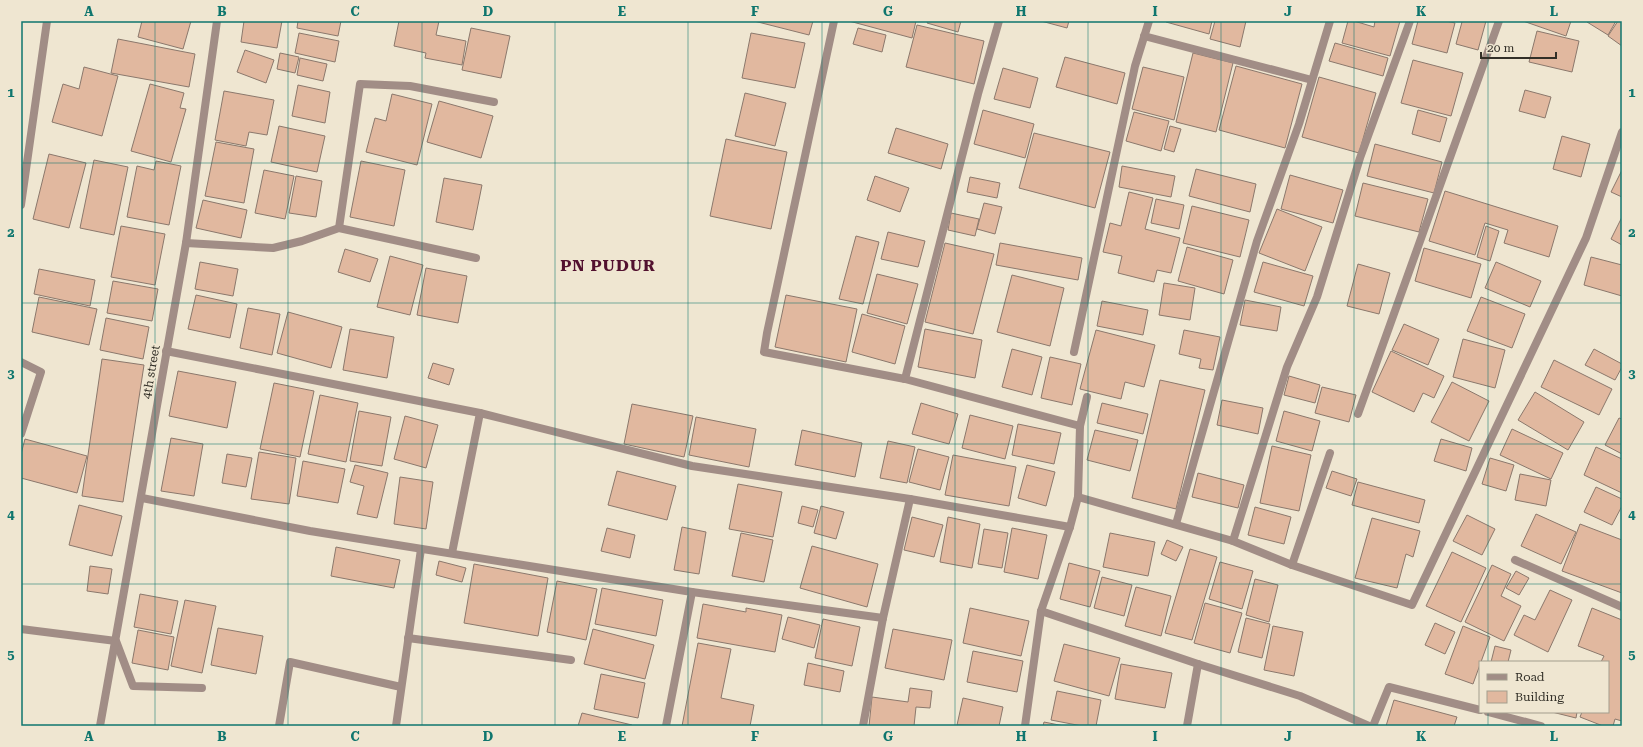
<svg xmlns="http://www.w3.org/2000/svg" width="1643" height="747" viewBox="0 0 1643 747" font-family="'Roboto Serif',serif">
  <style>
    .building { fill: #e1b89f; stroke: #8b786c }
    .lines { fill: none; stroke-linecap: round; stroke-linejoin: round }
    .minor { stroke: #a18d86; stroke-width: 8 }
    .grid { fill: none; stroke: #0f766e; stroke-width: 1; stroke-opacity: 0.55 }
    .labels { text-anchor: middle; stroke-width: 4; stroke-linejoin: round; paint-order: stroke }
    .street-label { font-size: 12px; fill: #322f27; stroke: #efe6d1 }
    .district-label { font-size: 16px; font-weight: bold; letter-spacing: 1px; fill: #52112f; stroke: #efe6d1 }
    .neatline { fill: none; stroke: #0f766e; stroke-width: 1.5 }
    .grid-label { font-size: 13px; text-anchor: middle; font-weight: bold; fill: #0f766e }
  </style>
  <rect width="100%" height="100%" fill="#efe6d1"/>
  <g class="building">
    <polygon points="142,21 191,21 183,49 138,37"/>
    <polygon points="244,21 282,21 277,48 241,42"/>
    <polygon points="298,21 341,21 338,36 297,28"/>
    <polygon points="399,21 439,21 436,35 466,41 462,65 425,58 426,53 394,46"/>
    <polygon points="754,21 813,21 809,35"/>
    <polygon points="849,21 916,21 912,38"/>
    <polygon points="928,21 961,21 958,32 927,23"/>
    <polygon points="1041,21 1069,21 1067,28"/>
    <polygon points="1166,21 1212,21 1209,34 1166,22"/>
    <polygon points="1215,21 1246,21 1240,47 1210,39"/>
    <polygon points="1348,21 1354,21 1374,27 1375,21 1400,21 1390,56 1342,43"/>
    <polygon points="1418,21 1446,21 1455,23 1447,53 1412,44"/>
    <polygon points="1460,21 1486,21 1478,50 1456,44 1462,22"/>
    <polygon points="1523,21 1571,21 1566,36"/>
    <polygon points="1588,21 1616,21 1608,35 1587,22"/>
    <polygon points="1618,21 1622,21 1622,46 1608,36"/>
    <polygon points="917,25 984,41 974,84 906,67"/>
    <polygon points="471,28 510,36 501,78 462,70"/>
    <polygon points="858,28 886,35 882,52 853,44"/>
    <polygon points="1537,31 1579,41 1572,72 1529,62"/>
    <polygon points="299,33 339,41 335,62 295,53"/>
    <polygon points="751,33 805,43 795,88 742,78"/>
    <polygon points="118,39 195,54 189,87 111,73"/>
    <polygon points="1335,43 1388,58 1383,76 1329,61"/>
    <polygon points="245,50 274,60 266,83 237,72"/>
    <polygon points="280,53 299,57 295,73 277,69"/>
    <polygon points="1193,53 1233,63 1216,132 1176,122"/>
    <polygon points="1065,57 1125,73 1117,104 1056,87"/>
    <polygon points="300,58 327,64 323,81 297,75"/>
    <polygon points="1413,60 1463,73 1451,116 1401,103"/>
    <polygon points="1236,66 1302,84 1285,148 1219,130"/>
    <polygon points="84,67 118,76 102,136 52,122 63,84 79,89"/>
    <polygon points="1143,67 1184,77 1174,120 1132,109"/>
    <polygon points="1003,68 1038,78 1030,108 994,99"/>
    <polygon points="1319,77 1376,93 1359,153 1302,137"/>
    <polygon points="150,84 184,93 180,108 186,109 171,162 131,151"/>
    <polygon points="298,85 330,92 325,123 292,116"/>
    <polygon points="1525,90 1551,97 1545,118 1519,111"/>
    <polygon points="224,91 274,100 267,135 249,132 246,146 215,140"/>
    <polygon points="745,93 786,103 775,146 735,136"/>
    <polygon points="392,94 432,104 417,165 366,152 375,118 386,121"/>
    <polygon points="439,101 493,116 481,158 427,142"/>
    <polygon points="983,110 1034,124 1025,158 974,144"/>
    <polygon points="1418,110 1447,118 1440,142 1412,134"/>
    <polygon points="1134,112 1169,121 1161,151 1126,141"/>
    <polygon points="279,126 325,136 317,172 271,162"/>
    <polygon points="1170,126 1181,129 1174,152 1164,149"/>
    <polygon points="896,128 948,144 941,169 888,153"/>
    <polygon points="1034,133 1110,152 1095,208 1019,188"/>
    <polygon points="1562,136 1590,144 1581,177 1553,169"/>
    <polygon points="726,139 787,152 771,229 710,216"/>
    <polygon points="216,142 254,149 244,203 205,196"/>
    <polygon points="1375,144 1442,162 1434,193 1367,176"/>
    <polygon points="49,154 86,163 69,228 33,219"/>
    <polygon points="94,160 128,167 114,235 80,228"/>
    <polygon points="156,161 181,166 169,225 127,217 137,166 154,170"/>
    <polygon points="361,161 405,170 394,226 350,217"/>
    <polygon points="1122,166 1175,176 1171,197 1119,187"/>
    <polygon points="1196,169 1256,184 1250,212 1189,196"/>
    <polygon points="264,170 294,176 285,219 255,213"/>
    <polygon points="1622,170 1622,197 1611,192"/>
    <polygon points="1290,175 1343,190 1333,223 1281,209"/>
    <polygon points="296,176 322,181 316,217 289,213"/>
    <polygon points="875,176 909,188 900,212 867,200"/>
    <polygon points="970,177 1000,183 997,198 967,192"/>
    <polygon points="444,178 482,185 473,230 436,222"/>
    <polygon points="1363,183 1428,199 1419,232 1355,216"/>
    <polygon points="1445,191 1558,226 1549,257 1504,243 1508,230 1485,223 1475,255 1429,241"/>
    <polygon points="1129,192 1153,198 1145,229 1180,238 1171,273 1157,270 1154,282 1118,273 1122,256 1103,252 1110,223 1121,226"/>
    <polygon points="1156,199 1184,205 1179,229 1151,223"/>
    <polygon points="203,200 247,210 241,238 196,228"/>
    <polygon points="984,203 1002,207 995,234 977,229"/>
    <polygon points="1192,206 1249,220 1240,257 1183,243"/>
    <polygon points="1277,209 1322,227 1305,271 1259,253"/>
    <polygon points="951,213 979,219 975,236 948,230"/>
    <polygon points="1622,217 1622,245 1611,239"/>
    <polygon points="121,226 165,234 155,285 111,277"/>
    <polygon points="1486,226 1499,231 1490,261 1477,257"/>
    <polygon points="888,232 925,241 918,267 881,259"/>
    <polygon points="856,236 879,242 863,304 839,299"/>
    <polygon points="945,243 994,254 973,334 925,322"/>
    <polygon points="1000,243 1082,258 1078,280 996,265"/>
    <polygon points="1187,247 1233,260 1224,294 1178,281"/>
    <polygon points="1424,248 1481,264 1471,298 1415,281"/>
    <polygon points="345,249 378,259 370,282 338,272"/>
    <polygon points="390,256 423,265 410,315 377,307"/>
    <polygon points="1591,257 1622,265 1622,296 1584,285"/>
    <polygon points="200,262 238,269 233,296 195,289"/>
    <polygon points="1263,262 1313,276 1304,306 1254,292"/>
    <polygon points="1496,262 1541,281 1530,307 1485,288"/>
    <polygon points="1358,264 1390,273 1379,314 1347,306"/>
    <polygon points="426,268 467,276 458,323 417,315"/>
    <polygon points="39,269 95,280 90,306 34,294"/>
    <polygon points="877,274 918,284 907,324 867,313"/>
    <polygon points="1012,275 1064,288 1050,346 997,332"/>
    <polygon points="113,281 158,289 152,321 107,313"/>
    <polygon points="1164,283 1195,288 1190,320 1159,315"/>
    <polygon points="196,295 237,304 230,338 188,329"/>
    <polygon points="786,295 857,309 846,362 775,347"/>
    <polygon points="39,297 97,309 89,345 32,332"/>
    <polygon points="1481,297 1525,314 1512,348 1467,331"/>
    <polygon points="1245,300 1281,307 1277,331 1240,325"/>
    <polygon points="1102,301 1148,310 1143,335 1097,326"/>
    <polygon points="248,308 280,314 272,355 240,348"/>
    <polygon points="288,312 342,327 331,368 277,353"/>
    <polygon points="862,314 905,326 895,364 852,352"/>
    <polygon points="106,318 149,327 143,359 100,350"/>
    <polygon points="1404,324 1439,339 1428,365 1392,350"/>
    <polygon points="350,329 394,337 387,378 343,370"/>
    <polygon points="925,329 982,340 975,378 918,367"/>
    <polygon points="1096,330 1155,345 1144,387 1125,382 1121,399 1080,389"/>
    <polygon points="1184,330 1220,337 1213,370 1199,368 1201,359 1179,354"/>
    <polygon points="1463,339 1505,350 1495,388 1453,377"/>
    <polygon points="1012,349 1042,357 1032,395 1002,387"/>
    <polygon points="1594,349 1622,364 1622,367 1615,380 1585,365"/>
    <polygon points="1391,351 1444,376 1434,398 1423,393 1414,412 1372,392"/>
    <polygon points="1050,357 1081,364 1072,405 1041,398"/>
    <polygon points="102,359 144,365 123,502 82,496"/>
    <polygon points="1554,360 1612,389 1599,415 1541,387"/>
    <polygon points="433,363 454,369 449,385 428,378"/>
    <polygon points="178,371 236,382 227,428 169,416"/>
    <polygon points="1289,376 1320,385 1315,403 1284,395"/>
    <polygon points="1160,380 1205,390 1176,509 1132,498"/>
    <polygon points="1452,382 1489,401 1469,441 1431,422"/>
    <polygon points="274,383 314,391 300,457 260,449"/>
    <polygon points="1322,387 1356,395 1349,422 1315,413"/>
    <polygon points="1535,392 1584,422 1568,450 1518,420"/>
    <polygon points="320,395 358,403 346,462 308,454"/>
    <polygon points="1222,400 1263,408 1258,434 1217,425"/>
    <polygon points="921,403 958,414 949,444 912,434"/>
    <polygon points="1102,403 1148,414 1143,434 1097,423"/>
    <polygon points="632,404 693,416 684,457 624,444"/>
    <polygon points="359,411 391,417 382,466 350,461"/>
    <polygon points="1284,411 1320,421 1312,451 1276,441"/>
    <polygon points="970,415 1013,426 1005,459 962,448"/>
    <polygon points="405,416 438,425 426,468 394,459"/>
    <polygon points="696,417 756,429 749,467 689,455"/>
    <polygon points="1619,418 1622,419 1622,454 1605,445"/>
    <polygon points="1018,424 1061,433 1054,464 1012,455"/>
    <polygon points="1512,429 1563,453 1551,479 1500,455"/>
    <polygon points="802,430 862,443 855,477 795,465"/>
    <polygon points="1095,430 1138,440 1130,471 1087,460"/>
    <polygon points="171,438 203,444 194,496 161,491"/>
    <polygon points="25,439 87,456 77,493 21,478 21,454"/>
    <polygon points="1441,439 1472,448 1466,471 1434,461"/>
    <polygon points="888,441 915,447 907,483 880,478"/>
    <polygon points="1272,446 1311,455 1299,511 1260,503"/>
    <polygon points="1596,447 1622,459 1622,493 1584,475"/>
    <polygon points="918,449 949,457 940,490 909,482"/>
    <polygon points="259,452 296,458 289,504 251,499"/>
    <polygon points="227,454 252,458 246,487 222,483"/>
    <polygon points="953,455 1016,467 1009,506 945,495"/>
    <polygon points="1490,458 1514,465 1506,491 1482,484"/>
    <polygon points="303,461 345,469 338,503 297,496"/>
    <polygon points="355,465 388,473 377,518 357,514 364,486 350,482"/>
    <polygon points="1027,465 1055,472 1046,506 1018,498"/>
    <polygon points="617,471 676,486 667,520 608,505"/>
    <polygon points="1332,471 1357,479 1351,496 1326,488"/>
    <polygon points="1198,473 1244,485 1238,508 1192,497"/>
    <polygon points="1520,474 1551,480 1546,506 1515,500"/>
    <polygon points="400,477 433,482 426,529 394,524"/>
    <polygon points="1358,482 1425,500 1419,523 1352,505"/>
    <polygon points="738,484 782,492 773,537 729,529"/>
    <polygon points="1596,487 1622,499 1622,506 1612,525 1584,512"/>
    <polygon points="79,505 122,516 112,556 69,545"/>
    <polygon points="802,506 818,510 813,527 798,523"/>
    <polygon points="821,506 844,512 836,539 814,533"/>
    <polygon points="1255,507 1291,517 1284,544 1248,535"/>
    <polygon points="1536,514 1576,532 1561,564 1521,546"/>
    <polygon points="1467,515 1495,529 1482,555 1453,541"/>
    <polygon points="912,517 943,525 934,557 904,550"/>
    <polygon points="948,517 980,524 972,568 940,562"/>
    <polygon points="1372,518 1420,531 1413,557 1406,554 1397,588 1355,578"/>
    <polygon points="1580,524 1622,540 1622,593 1562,571"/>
    <polygon points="682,527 706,532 699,574 674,570"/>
    <polygon points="607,528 635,535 630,558 601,551"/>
    <polygon points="1012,528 1047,535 1038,579 1004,572"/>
    <polygon points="984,529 1008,533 1002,568 978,564"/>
    <polygon points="741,533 773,540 764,582 732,576"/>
    <polygon points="1110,533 1155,542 1148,576 1103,567"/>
    <polygon points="1167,540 1183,547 1176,561 1161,554"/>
    <polygon points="812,546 878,564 867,607 800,588"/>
    <polygon points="336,547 400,560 394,588 331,576"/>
    <polygon points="1190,549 1217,557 1192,640 1165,633"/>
    <polygon points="1452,552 1486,568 1461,622 1426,606"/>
    <polygon points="439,561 466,568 462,582 436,575"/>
    <polygon points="1220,562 1253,571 1242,609 1209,599"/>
    <polygon points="1069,563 1100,571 1090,607 1060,599"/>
    <polygon points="474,564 548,578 538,636 464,623"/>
    <polygon points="1492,565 1511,574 1501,596 1521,606 1504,641 1465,622"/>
    <polygon points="90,566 112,569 108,594 87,591"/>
    <polygon points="1516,571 1529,578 1519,595 1506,588"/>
    <polygon points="1102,577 1132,585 1124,616 1094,608"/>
    <polygon points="1255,579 1278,585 1269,622 1246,615"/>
    <polygon points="557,581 597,589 586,640 547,632"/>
    <polygon points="1136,587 1171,596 1161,636 1125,626"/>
    <polygon points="602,588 663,600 656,636 595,624"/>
    <polygon points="1550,590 1572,600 1548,652 1514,635 1524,615 1535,620"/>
    <polygon points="140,594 178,601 171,634 134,627"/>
    <polygon points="185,600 216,606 202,673 171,666"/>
    <polygon points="1205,603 1242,613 1230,653 1194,643"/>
    <polygon points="703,604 746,612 746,608 782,615 775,652 697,638"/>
    <polygon points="970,608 1029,621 1021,656 963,643"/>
    <polygon points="1592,608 1622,620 1622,721 1615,719 1613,726 1603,726 1580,717 1582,712 1608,712 1608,662 1601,662 1604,656 1578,646"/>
    <polygon points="788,617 820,625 814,648 782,639"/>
    <polygon points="1246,618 1270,624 1262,658 1238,652"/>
    <polygon points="823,619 860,627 852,666 815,658"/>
    <polygon points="1435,623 1455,632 1445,654 1425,645"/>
    <polygon points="1273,626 1303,632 1294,676 1264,670"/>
    <polygon points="1463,626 1490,637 1473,684 1445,674"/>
    <polygon points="218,628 263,636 256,674 211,665"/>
    <polygon points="593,629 654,645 645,679 584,664"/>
    <polygon points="893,629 952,640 944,680 885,668"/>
    <polygon points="138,630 174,637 168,670 132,663"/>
    <polygon points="698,643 731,649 721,698 754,705 750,726 682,726"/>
    <polygon points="1064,644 1120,658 1109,696 1054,681"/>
    <polygon points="1495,646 1511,650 1508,662 1491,662"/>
    <polygon points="973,651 1023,661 1017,692 967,682"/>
    <polygon points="808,663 844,671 840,692 804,685"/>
    <polygon points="1121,664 1172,673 1165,708 1115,699"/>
    <polygon points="601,674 645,683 638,718 594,709"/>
    <polygon points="910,688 932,691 930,708 916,707 914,726 869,726 872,697 908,702"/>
    <polygon points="1057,691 1101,700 1096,726 1082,726 1051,720"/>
    <polygon points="963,698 1003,707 999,726 957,725"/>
    <polygon points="1394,700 1457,717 1454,726 1386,726"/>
    <polygon points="1552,712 1577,712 1576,718"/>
    <polygon points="582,713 632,725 632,726 578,726"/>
    <polygon points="1044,722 1064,726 1043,726"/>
  </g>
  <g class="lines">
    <g class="minor">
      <polyline points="834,21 767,333 764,352 905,379"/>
      <polyline points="999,21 978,94 905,379 1080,426 1078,497 1070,527 1041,611 1025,726"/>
      <polyline points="1144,36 1312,80"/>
      <polyline points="21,205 47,21"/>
      <polyline points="339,228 360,84 410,86 494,102"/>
      <polyline points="186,243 273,248 302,241 339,228 476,258"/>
      <polyline points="166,351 480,413 692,466 910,499 1070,527"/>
      <polyline points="1074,352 1135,66 1149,21"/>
      <polyline points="21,362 41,372 21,434"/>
      <polyline points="1358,414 1499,21"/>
      <polyline points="1080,426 1087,397"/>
      <polyline points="1078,497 1233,541 1292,565 1412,605 1586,238 1622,132"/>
      <polyline points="142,498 310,531 692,592 666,726"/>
      <polyline points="1176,524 1257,241 1299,124 1330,21"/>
      <polyline points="1233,541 1287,367 1317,297 1360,158 1410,21"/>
      <polyline points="452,553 480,413"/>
      <polyline points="1515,560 1622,607"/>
      <polyline points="1292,565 1330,453"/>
      <polyline points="692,592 883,618 863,726"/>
      <polyline points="1041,611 1198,664 1300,696 1369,726"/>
      <polyline points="883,618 910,499"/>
      <polyline points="21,629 116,641 133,686 202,688"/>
      <polyline points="408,638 571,660"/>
      <polyline points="1488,712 1541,726"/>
      <polyline points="100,726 186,243 217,21"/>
      <polyline points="279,726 290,662 401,687"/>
      <polyline points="396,726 421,549"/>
      <polyline points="1187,726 1198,664"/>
      <polyline points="1373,726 1389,687 1480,710"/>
    </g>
  </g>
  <path class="grid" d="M155,21v705M288,21v705M422,21v705M555,21v705M688,21v705M822,21v705M955,21v705M1088,21v705M1221,21v705M1354,21v705M1488,21v641M21,163h1601M21,303h1601M21,444h1601M21,584h1601M1488,712v14"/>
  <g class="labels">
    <g class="street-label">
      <text transform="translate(151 372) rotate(-80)" y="4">4th street</text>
    </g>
    <g class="district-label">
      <text x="608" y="271">PN PUDUR</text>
    </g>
  </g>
  <rect width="1643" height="747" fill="none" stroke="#efe6d1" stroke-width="44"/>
  <rect x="1479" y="661" width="130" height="52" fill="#efe6d1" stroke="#a39d8d"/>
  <rect x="1487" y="674" width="20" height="6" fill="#a18d86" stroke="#a39d8d"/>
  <text x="1515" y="681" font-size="12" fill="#322f27">Road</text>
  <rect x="1487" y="691" width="20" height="12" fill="#e1b89f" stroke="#a39d8d"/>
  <text x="1515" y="701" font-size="12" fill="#322f27">Building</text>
  <path d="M1481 52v6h75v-6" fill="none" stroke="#322f27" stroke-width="2"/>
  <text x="1487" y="52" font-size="12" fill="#322f27" stroke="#efe6d1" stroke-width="3" paint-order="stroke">20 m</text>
  <rect x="22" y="22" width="1599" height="703" class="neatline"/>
  <g class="grid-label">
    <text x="89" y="16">A</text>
    <text x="222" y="16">B</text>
    <text x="355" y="16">C</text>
    <text x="488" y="16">D</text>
    <text x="622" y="16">E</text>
    <text x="755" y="16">F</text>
    <text x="888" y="16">G</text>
    <text x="1021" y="16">H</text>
    <text x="1155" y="16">I</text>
    <text x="1288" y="16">J</text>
    <text x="1421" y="16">K</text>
    <text x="1554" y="16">L</text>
    <text x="11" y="97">1</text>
    <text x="1632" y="97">1</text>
    <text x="11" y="237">2</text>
    <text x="1632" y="237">2</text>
    <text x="11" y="378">3</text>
    <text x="1632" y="378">3</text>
    <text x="11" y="519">4</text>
    <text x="1632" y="519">4</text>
    <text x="11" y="659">5</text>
    <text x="1632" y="659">5</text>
    <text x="89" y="741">A</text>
    <text x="222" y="741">B</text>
    <text x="355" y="741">C</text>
    <text x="488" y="741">D</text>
    <text x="622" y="741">E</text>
    <text x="755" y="741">F</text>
    <text x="888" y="741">G</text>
    <text x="1021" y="741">H</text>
    <text x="1155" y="741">I</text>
    <text x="1288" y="741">J</text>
    <text x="1421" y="741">K</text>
    <text x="1554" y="741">L</text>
  </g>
</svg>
